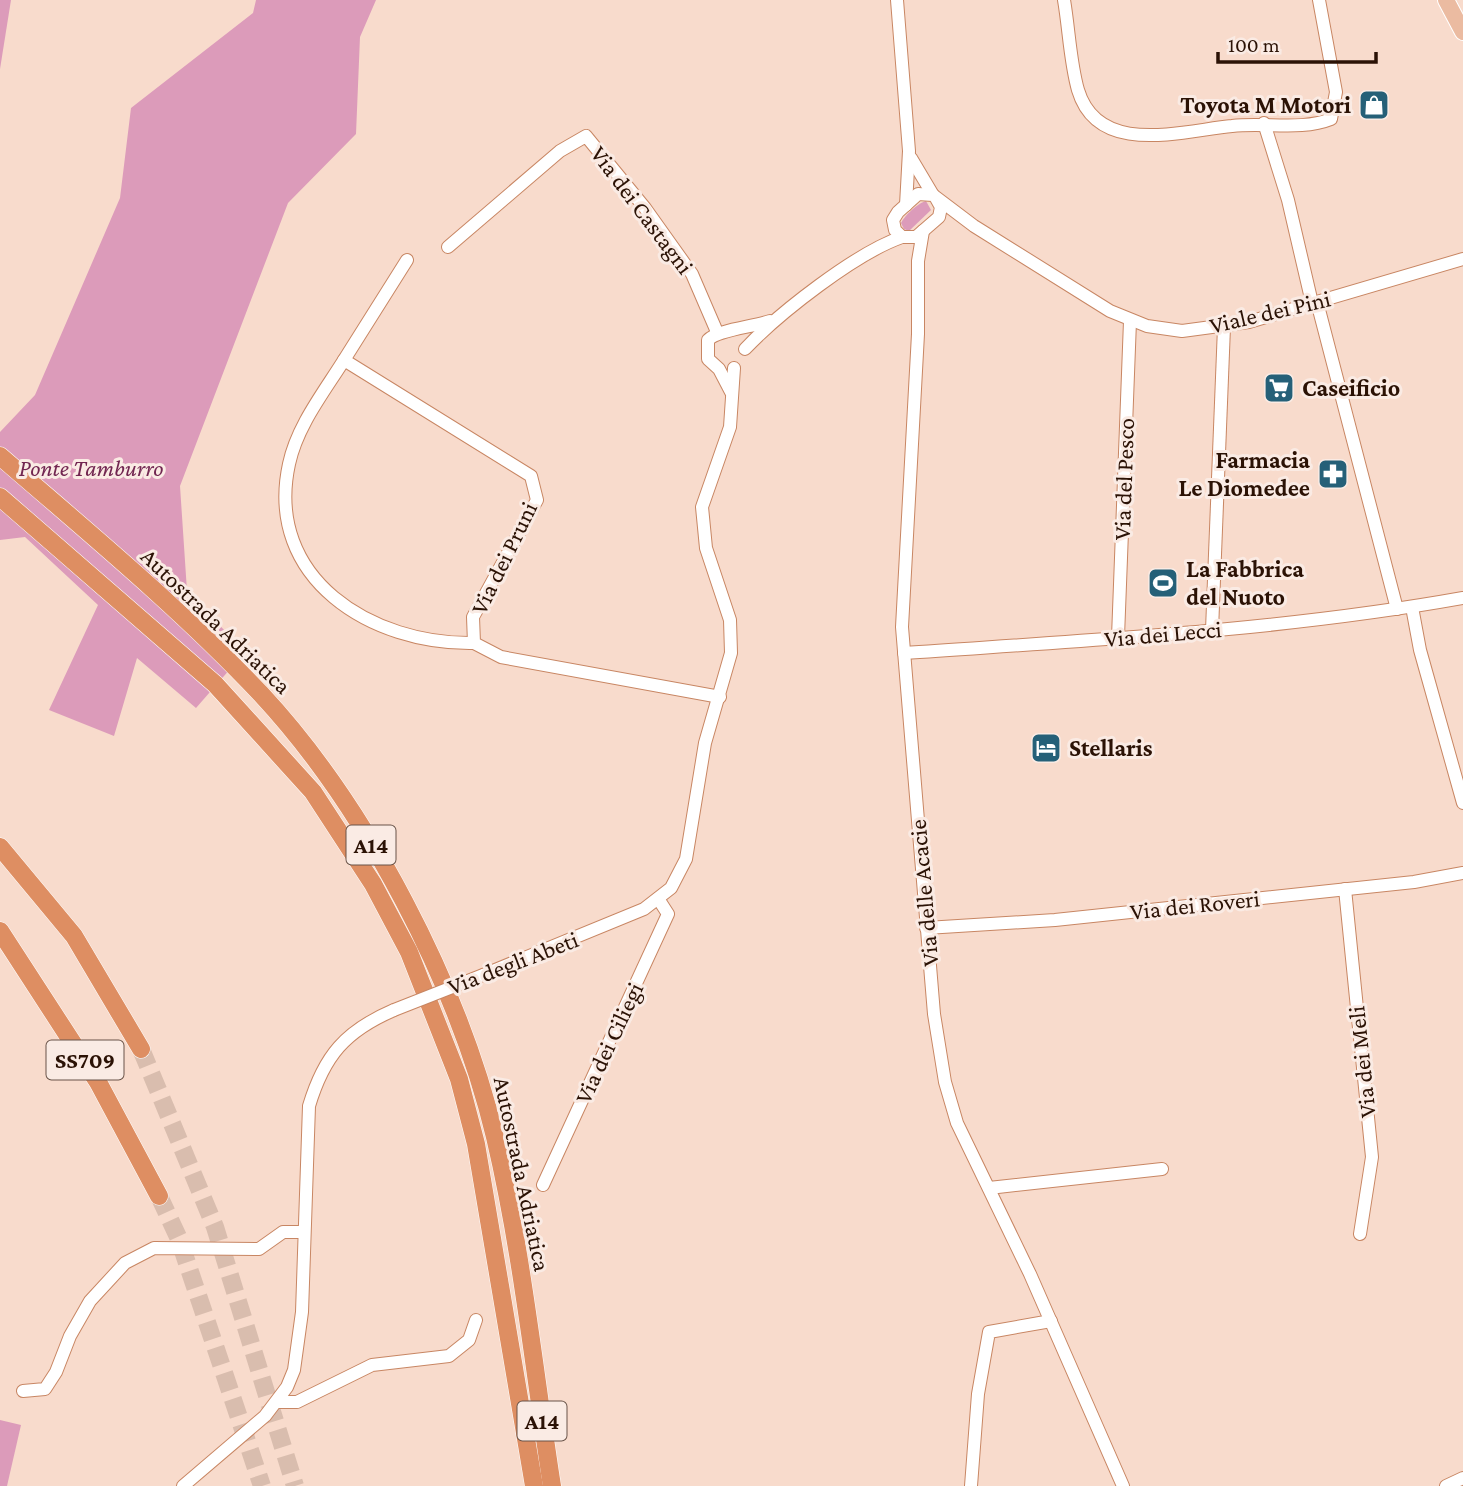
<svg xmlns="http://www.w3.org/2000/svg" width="1463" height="1486" viewBox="0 0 1463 1486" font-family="'Crimson Pro',serif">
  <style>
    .green { fill: #dc9bba }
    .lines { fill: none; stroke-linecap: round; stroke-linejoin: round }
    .highway-tunnel { stroke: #d9bdae; stroke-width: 18; stroke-dasharray: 18 9; stroke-linecap: butt }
    .minor-casing { stroke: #c88663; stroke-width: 14 }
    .major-casing { stroke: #fff; stroke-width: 18 }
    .highway-casing { stroke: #fff; stroke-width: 19 }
    .minor { stroke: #fff; stroke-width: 12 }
    .major { stroke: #ebbba1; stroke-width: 16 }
    .highway { stroke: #de8e62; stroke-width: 18 }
    .minor-bridge-casing { stroke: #c88663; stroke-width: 14; stroke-linecap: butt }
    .minor-bridge { stroke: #fff; stroke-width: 12 }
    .labels { text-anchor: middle; stroke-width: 6; stroke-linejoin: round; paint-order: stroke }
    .shield { fill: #faebe4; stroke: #695348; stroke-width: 2 }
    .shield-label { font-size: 23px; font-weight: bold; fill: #2b1205 }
    .poi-label { font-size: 24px; font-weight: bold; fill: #2b1205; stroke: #faebe4; text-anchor: start }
    .street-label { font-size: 24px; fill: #2b1205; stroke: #faebe4 }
    .park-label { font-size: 24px; font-style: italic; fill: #722651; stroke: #faebe4 }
  </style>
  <rect width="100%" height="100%" fill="#f8dbcc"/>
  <g class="green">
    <polygon points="0,0 11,0 0,69"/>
    <polygon points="256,0 376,0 360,37 356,134 288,203 180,486 187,591 245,652 196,708 137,658 114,736 49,710 98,605 25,537 0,540 0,432 35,395 120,198 131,108 253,13"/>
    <path d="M926,201l5,9 -22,21 -5,-2 -3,-6c4,-8 17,-20 25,-22z"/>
    <polygon points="0,1420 21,1425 7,1486 0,1486"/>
  </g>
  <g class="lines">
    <g class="highway-tunnel">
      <polyline points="141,1049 215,1227 295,1486"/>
      <polyline points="159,1196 179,1239 262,1486"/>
    </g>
    <g class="minor-casing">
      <g id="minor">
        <polyline points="897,0 909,151 906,205"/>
        <path d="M1064,0c5,29 6,62 14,90 20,67 103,41 154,36 33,-4 69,5 99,-7l5,-27 -17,-92"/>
        <polyline points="1264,123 1288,200 1312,303"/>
        <polyline points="911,158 933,195"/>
        <polyline points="936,198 941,207 939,217 916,237 902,237 895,230 893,220 898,212 918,194 933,195 974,226 1110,311 1147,326 1182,331 1249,322 1463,259"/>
        <polyline points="923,231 918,261 918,334 902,627 934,1014 945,1082 957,1123 1030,1274 1123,1486"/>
        <polyline points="448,247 560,151 586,136 645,208 692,274 717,332"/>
        <polyline points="407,260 344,360 531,476 537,500 473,617 474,643 501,657 720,697"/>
        <polyline points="1317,302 1397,609"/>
        <path d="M745,349c34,-36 111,-96 157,-112"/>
        <path d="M344,360c-20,32 -47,66 -55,104 -25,115 83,181 185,179"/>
        <path d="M731,392l-12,-23 -11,-10v-19c9,-10 45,-13 62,-19"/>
        <polyline points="1412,607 1420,650 1463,803"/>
        <polyline points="1212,630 1224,327"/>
        <polyline points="1118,637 1130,321"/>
        <path d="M904,653c186,-13 375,-22 559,-55"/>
        <polyline points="1345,889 1372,1157 1360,1234"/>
        <polyline points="926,928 1055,920 1414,882 1463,873"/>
        <polyline points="483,975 644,909 671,888 686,859 705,743 731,653 730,620 706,548 702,507 730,427 734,368"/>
        <polyline points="543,1185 668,914 659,900"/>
        <polyline points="989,1188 1162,1169"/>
        <polyline points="23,1391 45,1389 56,1372 70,1336 90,1301 125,1263 154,1248 259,1249 283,1232 304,1232"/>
        <polyline points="277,1402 297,1402 372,1365 449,1356 469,1340 476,1320"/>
        <path d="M183,1486l82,-70 22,-29 7,-17 8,-58 7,-206c15,-50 36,-75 85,-96"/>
        <polyline points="971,1486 978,1394 989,1332 1051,1321"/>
        <polyline points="1446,1486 1463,1478"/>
      </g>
    </g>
    <g class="major-casing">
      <polyline id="major" points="1446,0 1463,32"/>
    </g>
    <g class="highway-casing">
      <g id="highway">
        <path d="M0,456c89,77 181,153 261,238 106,114 198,292 234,443 27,115 39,233 57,349"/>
        <polyline points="0,497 215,684 313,792 373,884 409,952 459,1079 476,1144 534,1486"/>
        <polyline points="0,847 74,936 141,1049"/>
        <polyline points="0,931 98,1082 159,1196"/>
      </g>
    </g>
    <use href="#minor" class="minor"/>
    <use href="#major" class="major"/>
    <use href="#highway" class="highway"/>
    <g class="minor-bridge-casing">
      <polyline id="minor-bridge" points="394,1010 483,975"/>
    </g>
    <use href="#minor-bridge" class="minor-bridge"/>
  </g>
  <defs>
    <g id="shop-square" transform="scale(1.575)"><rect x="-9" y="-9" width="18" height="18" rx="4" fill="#256078" stroke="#faebe4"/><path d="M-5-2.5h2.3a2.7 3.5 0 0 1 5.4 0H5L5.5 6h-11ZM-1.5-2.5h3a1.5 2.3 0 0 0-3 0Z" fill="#fff"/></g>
    <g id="supermarket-square" transform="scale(1.575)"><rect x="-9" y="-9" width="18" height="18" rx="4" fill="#256078" stroke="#faebe4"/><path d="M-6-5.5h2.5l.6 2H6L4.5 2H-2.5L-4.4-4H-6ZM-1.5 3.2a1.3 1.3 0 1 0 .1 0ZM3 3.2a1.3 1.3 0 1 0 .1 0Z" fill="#fff"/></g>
    <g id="pharmacy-square" transform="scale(1.575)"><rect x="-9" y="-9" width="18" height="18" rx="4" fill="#256078" stroke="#faebe4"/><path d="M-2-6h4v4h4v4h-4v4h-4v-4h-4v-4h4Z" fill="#fff"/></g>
    <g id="stadium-square" transform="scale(1.575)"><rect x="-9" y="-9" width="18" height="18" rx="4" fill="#256078" stroke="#faebe4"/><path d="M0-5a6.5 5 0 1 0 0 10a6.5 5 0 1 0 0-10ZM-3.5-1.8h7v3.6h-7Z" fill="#fff"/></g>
    <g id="hotel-square" transform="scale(1.575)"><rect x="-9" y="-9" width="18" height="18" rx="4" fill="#256078" stroke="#faebe4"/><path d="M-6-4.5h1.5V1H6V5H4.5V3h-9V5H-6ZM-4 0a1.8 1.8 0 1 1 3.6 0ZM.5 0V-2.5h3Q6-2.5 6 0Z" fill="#fff"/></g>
  </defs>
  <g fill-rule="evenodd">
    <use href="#shop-square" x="1374" y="105"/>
    <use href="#supermarket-square" x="1279" y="388"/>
    <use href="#pharmacy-square" x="1333" y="474"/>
    <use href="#stadium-square" x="1163" y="583"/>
    <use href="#hotel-square" x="1046" y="748"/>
  </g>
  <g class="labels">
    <g class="shield">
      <rect x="346.5" y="825.5" width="49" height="39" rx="5"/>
      <rect x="46.5" y="1040.5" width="77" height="39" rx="5"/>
      <rect x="517.5" y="1401.5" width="49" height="39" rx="5"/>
    </g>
    <g class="shield-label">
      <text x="371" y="853">A14</text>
      <text x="85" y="1068">SS709</text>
      <text x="542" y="1429">A14</text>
    </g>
    <g class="poi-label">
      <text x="1351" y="113" text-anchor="end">Toyota M Motori</text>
      <text x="1302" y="396">Caseificio</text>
      <text x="1310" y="468" text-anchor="end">Farmacia<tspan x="1310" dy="28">Le Diomedee</tspan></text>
      <text x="1186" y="577">La Fabbrica<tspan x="1186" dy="28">del Nuoto</tspan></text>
      <text x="1069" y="756">Stellaris</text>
    </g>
    <g class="street-label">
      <text transform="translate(642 210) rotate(53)" y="8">Via dei Castagni</text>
      <text transform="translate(1270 312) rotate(-13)" y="8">Viale dei Pini</text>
      <text transform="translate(1124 479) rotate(-88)" y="8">Via del Pesco</text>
      <text transform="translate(504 558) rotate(-64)" y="8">Via dei Pruni</text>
      <text transform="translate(216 621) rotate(44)" y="8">Autostrada Adriatica</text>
      <text transform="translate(1163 634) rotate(-5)" y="8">Via dei Lecci</text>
      <text transform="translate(924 893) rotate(-95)" y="8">Via delle Acacie</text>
      <text transform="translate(1195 905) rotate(-6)" y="8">Via dei Roveri</text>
      <text transform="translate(513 963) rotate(-21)" y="8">Via degli Abeti</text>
      <text transform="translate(609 1043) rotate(-65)" y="8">Via dei Ciliegi</text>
      <text transform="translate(1362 1062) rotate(-96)" y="8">Via dei Meli</text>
      <text transform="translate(522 1174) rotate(78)" y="8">Autostrada Adriatica</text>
    </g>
    <g class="park-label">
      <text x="91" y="476">Ponte Tamburro</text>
    </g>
  </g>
  <path d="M1218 52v10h158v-10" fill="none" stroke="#2b1205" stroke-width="3.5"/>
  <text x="1228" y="52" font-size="21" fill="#2b1205" stroke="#faebe4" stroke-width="5" paint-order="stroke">100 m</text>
</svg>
